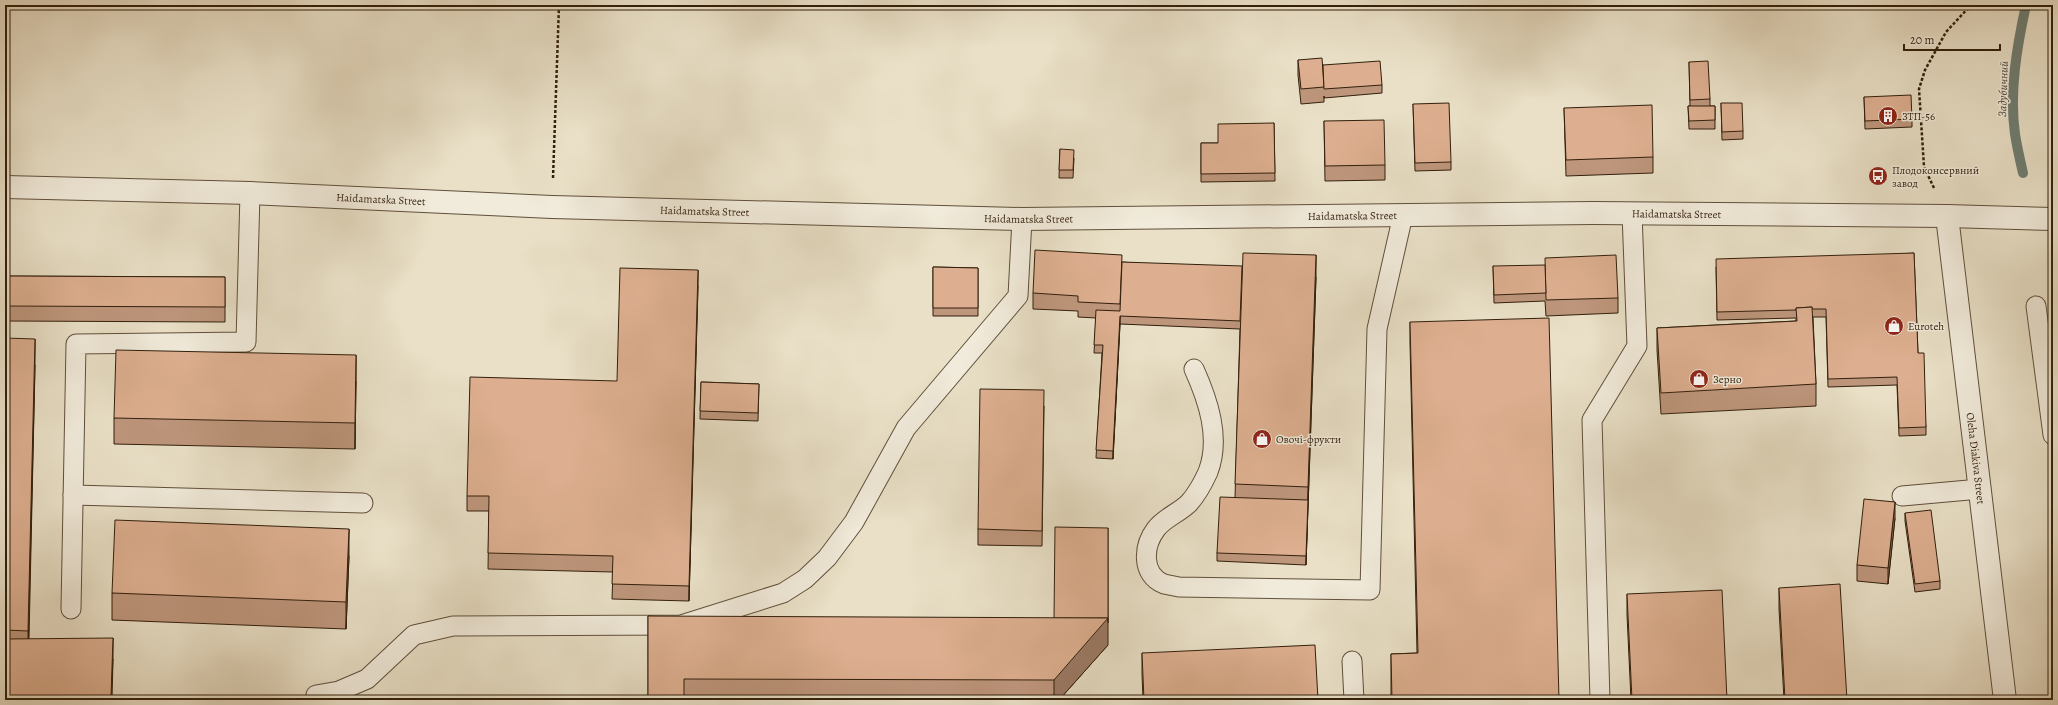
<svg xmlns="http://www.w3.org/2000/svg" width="2058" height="705" viewBox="0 0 2058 705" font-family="Alegreya,serif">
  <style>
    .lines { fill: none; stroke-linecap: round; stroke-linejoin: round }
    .stream { stroke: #6f7e73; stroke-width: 10 }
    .lane-casing { stroke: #604f3b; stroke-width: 21 }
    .street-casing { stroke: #604f3b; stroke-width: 24 }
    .path { stroke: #321f0c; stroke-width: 2.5; stroke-dasharray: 3 2; stroke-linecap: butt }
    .lane { stroke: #f1ebdb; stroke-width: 19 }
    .street { stroke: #f1ebdb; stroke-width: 22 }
    .wall { fill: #be967c; stroke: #321f0c }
    .shaded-wall { fill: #9b7a65; stroke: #321f0c }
    .building { fill: #ddaf90; stroke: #321f0c }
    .labels { text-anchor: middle; stroke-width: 3; stroke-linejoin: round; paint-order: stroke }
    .poi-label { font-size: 11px; fill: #321f0c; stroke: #f1ebdb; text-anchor: start }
    .street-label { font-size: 11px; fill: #321f0c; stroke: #f1ebdb }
    .water-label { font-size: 12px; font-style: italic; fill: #504e3f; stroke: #f1ebdb }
  </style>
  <rect width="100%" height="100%" fill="#e9e0c7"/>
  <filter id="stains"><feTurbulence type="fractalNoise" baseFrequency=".005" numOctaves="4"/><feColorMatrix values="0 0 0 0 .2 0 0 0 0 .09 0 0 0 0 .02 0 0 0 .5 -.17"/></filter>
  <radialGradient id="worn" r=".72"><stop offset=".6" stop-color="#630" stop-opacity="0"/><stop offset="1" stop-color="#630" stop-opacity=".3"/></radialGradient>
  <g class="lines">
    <path class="stream" d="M2023,173c-3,-13 -6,-26 -8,-39 -6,-42 2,-88 11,-129"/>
    <g class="lane-casing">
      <g id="lane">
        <polyline points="2036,306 2053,435"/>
        <path d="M1194,369c14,31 27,69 14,103 -5,11 -11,22 -19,31 -10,10 -25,15 -33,26 -13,17 -15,46 8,55 5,1 10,2 15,3l191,3 7,-261 26,-114"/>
        <polyline points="73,495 363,503"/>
        <polyline points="1902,496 1980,489"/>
        <polyline points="71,609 76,344 246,342 250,193"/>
        <polyline points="1352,661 1354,700"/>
        <polyline points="316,695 339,691 367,679 414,635 453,626 681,625 783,593 805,579 827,558 854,522 906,428 1018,296 1022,219"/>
        <polyline points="1600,700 1592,420 1637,346 1632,213"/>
      </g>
    </g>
    <g class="street-casing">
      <g id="street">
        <path id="s1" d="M5,187l245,6 302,14 470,12 571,-6 354,3 106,3"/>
        <path id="s2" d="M1947,216l58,484"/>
      </g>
    </g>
    <g class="path">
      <polyline points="553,178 559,5"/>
      <polyline points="1934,188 1924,167 1919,89 1925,70 1946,32 1971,5"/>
    </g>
    <use href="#lane" class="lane"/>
    <use href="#street" class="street"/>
  </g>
  <g class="wall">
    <polygon points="1298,60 1323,65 1382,85 1382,93 1324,98 1324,96 1324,102 1301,104 1298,75"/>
    <polygon points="1689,62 1710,99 1710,106 1715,106 1715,129 1689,129 1688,106 1690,106"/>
    <polygon points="1864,97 1912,119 1912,127 1865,129"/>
    <polygon points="1721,103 1743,131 1743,139 1722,140"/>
    <polygon points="1413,104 1451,162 1451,170 1415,171"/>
    <polygon points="1564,108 1653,157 1653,173 1566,176"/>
    <polygon points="1324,121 1385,165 1385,180 1325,181"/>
    <polygon points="1274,123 1275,181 1201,182 1201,143 1218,143"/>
    <polygon points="1060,149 1074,158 1073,178 1059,178"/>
    <polygon points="1914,253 1918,353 1926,427 1926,435 1899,436 1897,385 1828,387 1826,317 1813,317 1816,384 1816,406 1661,414 1657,350 1657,328 1796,321 1796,318 1717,320 1716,267"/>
    <polygon points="1122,262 1316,277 1306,565 1217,561 1217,553 1235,497 1240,329 1120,324 1113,459 1096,458 1102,353 1094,353 1096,318 1078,317 1078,311 1033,309 1033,293"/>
    <polygon points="1493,266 1618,298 1618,313 1546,316 1545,301 1494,303"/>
    <polygon points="933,267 978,268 978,316 933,316"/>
    <polygon points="5,276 225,277 225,322 5,321"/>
    <polygon points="698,286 689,601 612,599 613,572 488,569 489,511 467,511 467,496 617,381"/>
    <polygon points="1410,322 1559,700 1391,700 1391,654 1417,653 1410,343"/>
    <polygon points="5,338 35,365 29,639 113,659 112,700 5,700"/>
    <polygon points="356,381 355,449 114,444 114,418"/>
    <polygon points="701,382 759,384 758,421 700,419"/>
    <polygon points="1044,406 1042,546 978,545 978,529"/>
    <polygon points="1905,513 1940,581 1940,589 1915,592 1905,521"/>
    <polygon points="1895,518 1888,584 1857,581 1857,565"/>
    <polygon points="349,556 346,629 112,620 112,593"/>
    <polygon points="1779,588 1847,700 1784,700 1779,609"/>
    <polygon points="1627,594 1727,700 1631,700 1627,615"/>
    <polygon points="648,616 1108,645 1059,700 648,700"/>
    <polygon points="1142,653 1318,700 1143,700 1142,674"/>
  </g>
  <g class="shaded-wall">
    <polygon points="1316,255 1316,277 1306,565 1308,487"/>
    <polygon points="698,270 698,286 689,601 689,586"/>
    <polygon points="1120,316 1120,324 1113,459 1113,451"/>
    <polygon points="35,339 35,365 28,657 28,631"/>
    <polygon points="356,355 356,381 355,449 355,423"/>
    <polygon points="1895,502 1895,518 1888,584 1888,568"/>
    <polygon points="1108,528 1108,645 1059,700 1054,700 1054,680"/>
    <polygon points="349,529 349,556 346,629 346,602"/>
    <polygon points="113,638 113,659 111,700"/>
  </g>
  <g class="building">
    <polygon points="1322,58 1324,87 1301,89 1298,60"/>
    <polygon points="1380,61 1382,85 1324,89 1323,65"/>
    <polygon points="1708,61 1710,99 1690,100 1689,62"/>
    <polygon points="1911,95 1912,119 1865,121 1864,97"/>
    <polygon points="1449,103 1451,162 1415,163 1413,104"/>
    <polygon points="1721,103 1742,103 1743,131 1722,132"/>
    <polygon points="1652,105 1653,157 1566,160 1564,108"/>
    <polygon points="1688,106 1715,106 1715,120 1689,121"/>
    <polygon points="1384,120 1385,165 1325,166 1324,121"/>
    <polygon points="1274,123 1275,173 1201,174 1201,143 1218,143 1218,124"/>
    <polygon points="1060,149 1074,150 1073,170 1059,170"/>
    <polygon points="1035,250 1122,255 1120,304 1078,302 1078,296 1033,293"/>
    <polygon points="1243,253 1316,255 1308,487 1235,484"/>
    <polygon points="1914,253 1918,353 1924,353 1926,427 1899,428 1897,377 1828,379 1826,309 1812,309 1812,307 1796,308 1796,310 1717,312 1716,259"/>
    <polygon points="1616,255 1618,298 1546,300 1545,258"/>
    <polygon points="1122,262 1242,266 1240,321 1120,316 1113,451 1096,450 1103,345 1094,345 1096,310 1120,311"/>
    <polygon points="1545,265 1546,293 1494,295 1493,266"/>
    <polygon points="933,267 978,268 978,308 933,308"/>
    <polygon points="620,268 698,270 689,586 612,584 613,556 488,553 489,496 467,496 470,377 617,381"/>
    <polygon points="5,276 225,277 225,307 5,306"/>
    <polygon points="1812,307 1816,384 1661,393 1657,328 1797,321 1796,308"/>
    <polygon points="1549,318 1559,700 1392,700 1391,654 1418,653 1410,322"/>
    <polygon points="5,338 35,339 28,631 5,630"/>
    <polygon points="116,350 356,355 355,423 114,418"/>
    <polygon points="701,382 759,384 758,413 700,411"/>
    <polygon points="980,389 1044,390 1042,531 978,529"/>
    <polygon points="1220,497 1308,500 1306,556 1217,553"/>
    <polygon points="1864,499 1895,502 1888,568 1857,565"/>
    <polygon points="1931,510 1940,581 1915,584 1905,513"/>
    <polygon points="115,520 349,529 346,602 112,593"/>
    <polygon points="1055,527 1108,528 1108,623 1108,618 1054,618"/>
    <polygon points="1840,584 1847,700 1785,700 1779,588"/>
    <polygon points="1722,590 1727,700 1632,700 1627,594"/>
    <polygon points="648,616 1108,618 1054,680 684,679 684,697 648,697"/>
    <polygon points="113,638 111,697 5,700 5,639"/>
    <polygon points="1315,645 1318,700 1144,700 1142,653"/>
  </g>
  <defs>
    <g id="building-disc" transform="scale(1)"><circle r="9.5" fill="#8f2418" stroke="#f1ebdb"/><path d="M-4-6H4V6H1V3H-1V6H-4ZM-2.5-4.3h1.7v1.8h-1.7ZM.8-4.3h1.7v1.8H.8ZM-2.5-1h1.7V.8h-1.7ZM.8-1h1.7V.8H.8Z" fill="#fff"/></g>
    <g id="bus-disc" transform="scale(1)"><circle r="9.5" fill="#8f2418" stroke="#f1ebdb"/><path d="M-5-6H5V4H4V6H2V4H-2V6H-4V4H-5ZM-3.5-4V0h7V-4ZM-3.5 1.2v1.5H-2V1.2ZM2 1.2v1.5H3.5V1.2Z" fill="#fff"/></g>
    <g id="shop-disc" transform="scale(1)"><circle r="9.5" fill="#8f2418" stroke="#f1ebdb"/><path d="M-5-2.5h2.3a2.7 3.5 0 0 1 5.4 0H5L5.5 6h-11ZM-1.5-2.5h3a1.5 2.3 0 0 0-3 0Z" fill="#fff"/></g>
  </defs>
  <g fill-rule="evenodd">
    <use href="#building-disc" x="1888" y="116"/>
    <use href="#bus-disc" x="1878" y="176"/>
    <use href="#shop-disc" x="1894" y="326"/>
    <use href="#shop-disc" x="1699" y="379"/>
    <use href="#shop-disc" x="1262" y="439"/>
  </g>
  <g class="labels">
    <g class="poi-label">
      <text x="1902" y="120">ЗТП-56</text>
      <text x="1892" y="174">Плодоконсервний<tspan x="1892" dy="13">завод</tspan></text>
      <text x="1908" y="330">Euroteh</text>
      <text x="1713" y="383">Зерно</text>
      <text x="1276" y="443">Овочі-фрукти</text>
    </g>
    <g class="street-label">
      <text dy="4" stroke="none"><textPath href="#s1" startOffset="376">Haidamatska Street</textPath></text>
      <text dy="4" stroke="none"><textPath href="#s1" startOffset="700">Haidamatska Street</textPath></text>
      <text dy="4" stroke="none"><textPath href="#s1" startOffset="1672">Haidamatska Street</textPath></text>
      <text dy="4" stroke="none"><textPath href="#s1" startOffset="1348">Haidamatska Street</textPath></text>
      <text dy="4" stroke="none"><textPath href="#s1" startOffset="1024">Haidamatska Street</textPath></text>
      <text dy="4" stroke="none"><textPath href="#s2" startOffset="244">Oleha Diakiva Street</textPath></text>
    </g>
    <g class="water-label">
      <text transform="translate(2003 89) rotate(-88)" y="4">Задубичний</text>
    </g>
  </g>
  <rect width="2058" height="705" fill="none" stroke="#e9e0c7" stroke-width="20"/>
  <rect x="6" y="6" width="2046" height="693" fill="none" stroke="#321f0c" stroke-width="2"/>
  <rect x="10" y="10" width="2038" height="685" fill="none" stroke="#321f0c"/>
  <path d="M1904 44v6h96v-6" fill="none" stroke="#321f0c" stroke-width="2"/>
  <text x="1910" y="44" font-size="12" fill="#321f0c" stroke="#f1ebdb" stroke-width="3" paint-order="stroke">20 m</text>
  <rect width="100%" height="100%" filter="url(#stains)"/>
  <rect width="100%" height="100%" fill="url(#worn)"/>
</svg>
